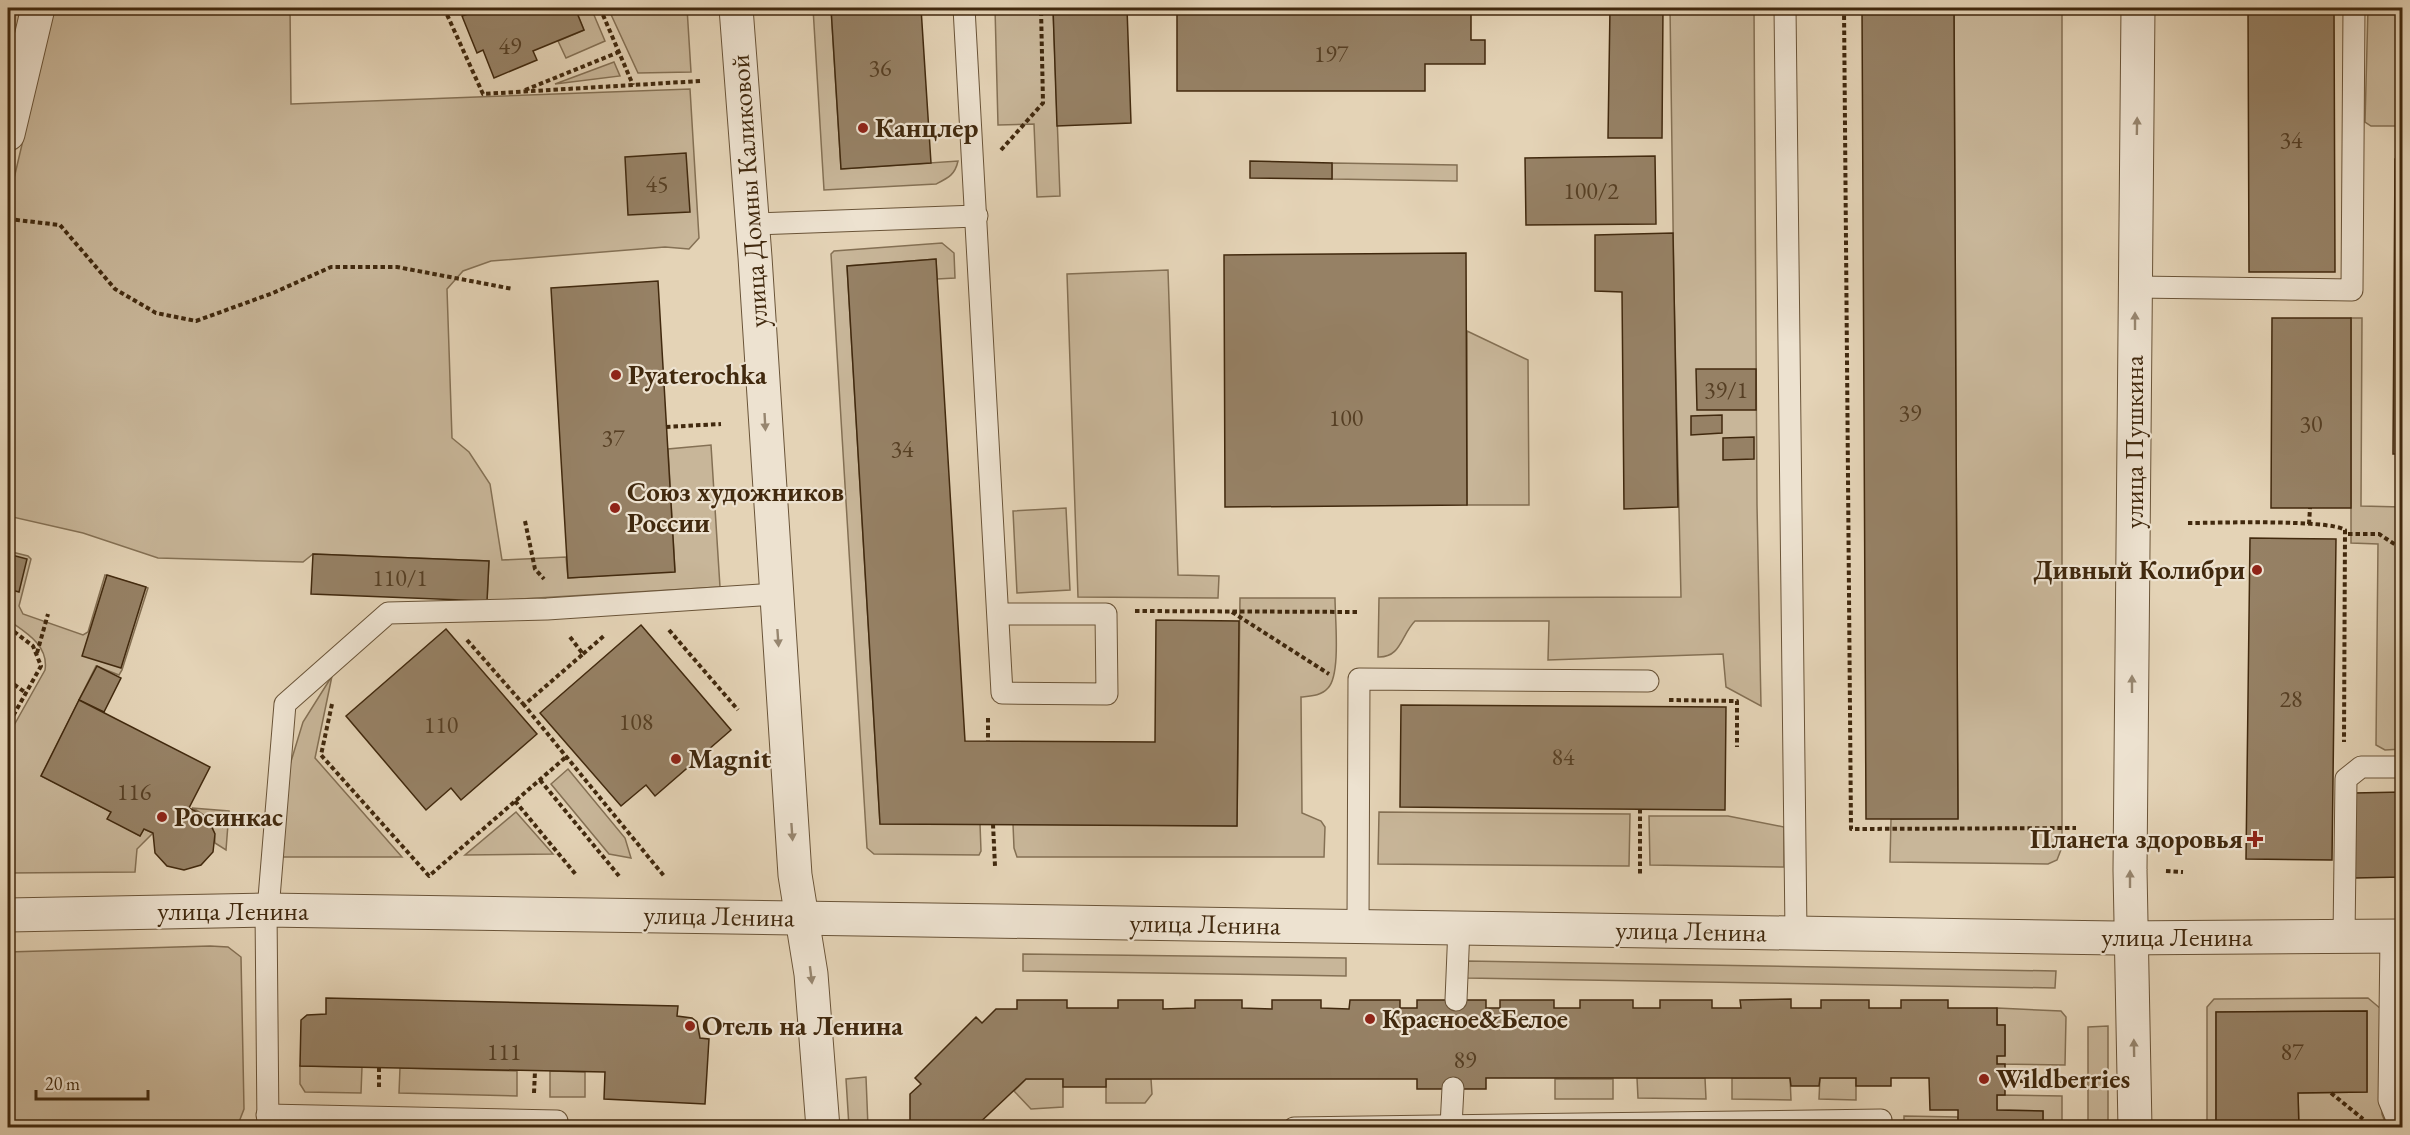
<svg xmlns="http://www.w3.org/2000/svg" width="2410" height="1135" viewBox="0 0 2410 1135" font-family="'EB Garamond',serif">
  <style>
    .green { fill: #c8b699; stroke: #847054; stroke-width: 1.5 }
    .building { fill: #968165; stroke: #41290e; stroke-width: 1.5 }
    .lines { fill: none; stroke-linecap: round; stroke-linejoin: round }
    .service-casing { stroke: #6a5438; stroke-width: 23 }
    .minor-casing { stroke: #6a5438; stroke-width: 35 }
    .tertiary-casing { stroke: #6a5438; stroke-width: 35 }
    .path { stroke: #41290e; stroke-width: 4; stroke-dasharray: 4.5 3; stroke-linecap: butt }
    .service { stroke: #ede2d0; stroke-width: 21 }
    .minor { stroke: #ede2d0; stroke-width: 33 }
    .tertiary { stroke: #ede2d0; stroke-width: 33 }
    .oneway { fill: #97866f }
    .poi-dot { fill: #8f2418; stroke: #ede2d0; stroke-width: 2 }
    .labels { text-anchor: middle; stroke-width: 4.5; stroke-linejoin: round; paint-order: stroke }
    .number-label { font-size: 24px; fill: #563f24 }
    .poi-label { font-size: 27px; font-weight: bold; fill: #41290e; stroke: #ede2d0; text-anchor: start }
    .street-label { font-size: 27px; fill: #41290e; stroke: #ede2d0 }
  </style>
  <rect width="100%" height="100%" fill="#e4d3b6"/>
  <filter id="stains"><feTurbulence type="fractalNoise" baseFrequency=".00333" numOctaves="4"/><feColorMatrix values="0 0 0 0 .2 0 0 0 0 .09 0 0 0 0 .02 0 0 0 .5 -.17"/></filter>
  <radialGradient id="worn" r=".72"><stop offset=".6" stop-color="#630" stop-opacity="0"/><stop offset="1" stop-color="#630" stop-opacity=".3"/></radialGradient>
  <g class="green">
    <polygon points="8,8 23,8 8,76"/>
    <polygon points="54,8 290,8 291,104 690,89 699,238 689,249 665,247 491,261 463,271 447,289 452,438 469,452 490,484 502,560 566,557 568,578 675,571 668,449 711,445 720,587 487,601 489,561 313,554 303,562 158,558 83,533 8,516 8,204"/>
    <polygon points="575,8 591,8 605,41 566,58 558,41 584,30"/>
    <polygon points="608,8 687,8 691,72 638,73"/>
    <path d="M813,8h18l10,161 117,-8c-3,14 -10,17 -22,23l-112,6z"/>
    <polygon points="995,8 1053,8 1060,196 1037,197 1034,124 998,125"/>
    <path d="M1670,8h84l3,497 4,201 -35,-19 -3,-33 -175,6 1,-39h-134c-14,14 -14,37 -37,36l1,-59 302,-1 -7,-305z"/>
    <polygon points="1954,8 2062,8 2062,847 2057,860 2048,864 1890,862 1891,819 1958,818"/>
    <polygon points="2368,8 2402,8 2402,126 2371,126 2365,122"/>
    <polygon points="614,62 620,76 555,84"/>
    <polygon points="1332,163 1457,165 1457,181 1332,179"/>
    <polygon points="942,243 954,253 955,278 937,279 936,259 847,266 880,824 980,824 981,851 979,855 874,854 867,848 831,254 834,251"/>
    <polygon points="1168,270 1178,575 1219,576 1218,598 1078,597 1067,274"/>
    <polygon points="2351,318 2362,318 2361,506 2402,507 2402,749 2385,750 2376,745 2378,544 2351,543"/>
    <polygon points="1467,331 1528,360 1529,505 1467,505"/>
    <polygon points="1066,508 1070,590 1017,593 1013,511"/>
    <path d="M8,551l20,5 3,3 -12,47 4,8 60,21 5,-3 17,-57 43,13 -26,82 -3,5 -23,-9 -55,110 70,36 -3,6 32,18 4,-7 9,4 -16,16 -2,23 -127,1v-137l37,-66c4,-25 -20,-38 -37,-50z"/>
    <path d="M1240,598h95c0,20 6,77 -7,90 -7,8 -18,8 -27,9l1,116 19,8 4,6 -1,30h-307l-3,-9 -1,-24 224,2z"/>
    <polygon points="332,676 315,758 402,857 281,857 289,768 303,722"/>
    <polygon points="568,769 625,838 631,858 609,854 551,784"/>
    <path d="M192,808l37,3 -3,39 -11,-7c0,-17 -7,-28 -23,-35z"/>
    <polygon points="516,812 553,854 465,855"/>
    <polygon points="1379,812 1630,814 1629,866 1378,864"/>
    <polygon points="1649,816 1728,816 1784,827 1784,867 1650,865"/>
    <polygon points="210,946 228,947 241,957 244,1109 237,1127 8,1127 8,952"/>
    <polygon points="1023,954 1346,958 1346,976 1023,971"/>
    <polygon points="1467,961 2056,971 2055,988 1467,978"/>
    <polygon points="2368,998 2381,1009 2382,1114 2387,1127 2299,1127 2298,1093 2367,1092 2367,1011 2216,1012 2216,1127 2207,1128 2207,1007 2214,999"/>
    <polygon points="1997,1008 2061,1011 2066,1017 2065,1065 1997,1064 1997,1056 2005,1055 2005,1025 1997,1025"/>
    <polygon points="2108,1026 2108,1127 2088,1127 2088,1027"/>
    <polygon points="300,1066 362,1067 361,1093 305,1092 300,1084"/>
    <polygon points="400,1068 517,1071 517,1096 399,1093"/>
    <polygon points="550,1071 585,1072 585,1097 550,1097"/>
    <polygon points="866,1077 868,1127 849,1127 846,1079"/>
    <polygon points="1637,1078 1705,1078 1706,1099 1638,1098"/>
    <polygon points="1732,1078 1790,1078 1791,1100 1732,1099"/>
    <polygon points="1820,1078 1856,1078 1856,1100 1819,1099"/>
    <polygon points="1026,1079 1063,1079 1063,1107 1031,1109 1014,1091"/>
    <polygon points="1106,1079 1151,1079 1152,1094 1145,1103 1106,1103"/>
    <rect x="1555" y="1079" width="58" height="20"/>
    <polygon points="1997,1095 2062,1096 2062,1127 2043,1127 2043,1111 1997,1110"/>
    <polygon points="1904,1116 1958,1117 1958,1127 1904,1128"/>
  </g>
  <g class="building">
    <polygon points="465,8 575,8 584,30 533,51 537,60 494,78 483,50 477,53 462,16 468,14"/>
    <polygon points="831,8 921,8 931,163 841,169"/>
    <polygon points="1053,8 1127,8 1131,123 1057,126"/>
    <polygon points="1177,8 1471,8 1471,40 1485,40 1485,64 1425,64 1425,91 1177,91"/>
    <polygon points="1610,8 1663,8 1662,138 1608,138"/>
    <polygon points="1862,8 1954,8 1958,819 1866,819"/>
    <polygon points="2248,8 2334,8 2335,272 2249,272"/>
    <polygon points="686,153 690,212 628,215 625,157"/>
    <polygon points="1655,156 1656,224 1526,225 1525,158"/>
    <polygon points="2395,159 2402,159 2402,454 2393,454"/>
    <polygon points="1250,161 1332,163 1332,179 1250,178"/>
    <polygon points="1673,233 1678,507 1624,509 1622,292 1595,291 1595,235"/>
    <polygon points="1466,253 1467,505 1225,507 1224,255"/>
    <polygon points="936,259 965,741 1155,742 1156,620 1239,621 1237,826 880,824 847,266"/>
    <polygon points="658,281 675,572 568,578 551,288"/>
    <polygon points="2272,318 2351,318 2351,508 2271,508"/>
    <polygon points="1696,369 1756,369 1756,410 1697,410"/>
    <polygon points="1722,415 1722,433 1691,435 1691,416"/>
    <polygon points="1754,437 1754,459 1723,460 1723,438"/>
    <polygon points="2250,538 2336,539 2332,860 2246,859"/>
    <polygon points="8,554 27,559 19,592 8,589"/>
    <polygon points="313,554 489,561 487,601 311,594"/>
    <polygon points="107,575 146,587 121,668 82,656"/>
    <polygon points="641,625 731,730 655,796 646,785 621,806 540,713"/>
    <polygon points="446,629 537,734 461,800 451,788 426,810 346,716"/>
    <polygon points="97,666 121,678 104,712 79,700"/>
    <polygon points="79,700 210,767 189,808 207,817 215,834 213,852 201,865 184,870 167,866 155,853 153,833 144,829 140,836 107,819 111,812 41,776"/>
    <polygon points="1401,705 1726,707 1725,810 1400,807"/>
    <polygon points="2402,792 2402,877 2355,878 2354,793"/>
    <polygon points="326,998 678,1006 677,1016 692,1018 697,1022 700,1038 709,1039 705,1104 604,1099 605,1072 300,1066 301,1020 307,1015 326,1014"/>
    <polygon points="1791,999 1791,1008 1821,1008 1821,1000 1869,1000 1869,1008 1901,1008 1901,1000 1948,1000 1948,1008 1997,1008 1997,1025 2005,1025 2005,1056 1997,1056 1997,1064 2005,1064 2005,1095 1997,1095 1997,1110 2043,1111 2043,1128 1958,1128 1958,1110 1930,1110 1929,1078 1891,1078 1891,1086 1856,1086 1856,1078 1820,1078 1819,1086 1791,1086 1790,1078 1486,1078 1486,1089 1417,1089 1417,1079 1106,1079 1106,1087 1063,1087 1063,1079 1026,1079 974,1128 903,1128 910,1126 910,1094 921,1084 915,1078 976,1017 982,1023 996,1009 1017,1009 1017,1000 1067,1000 1067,1008 1118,1008 1118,1000 1163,1000 1163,1009 1195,1008 1195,1000 1242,1000 1242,1008 1272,1009 1272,1000 1321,1000 1321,1008 1349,1009 1350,1000 1400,1000 1400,1008 1417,1008 1417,1000 1486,1000 1486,1008 1500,1008 1500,1000 1554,1000 1554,1008 1580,1008 1580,1000 1633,1000 1633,1008 1660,1008 1660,1000 1712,1000 1712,1008 1741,1008 1740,1000"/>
    <polygon points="2367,1011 2367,1092 2298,1093 2299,1128 2216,1128 2216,1012"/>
  </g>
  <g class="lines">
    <g class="service-casing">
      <g id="service">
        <polyline points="964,8 1002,693 1107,694 1106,614 999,614"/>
        <polyline points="1785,8 1796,933"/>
        <polyline points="753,224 977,216"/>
        <polyline points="2135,287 2352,290 2354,8"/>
        <polyline points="266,910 268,1128"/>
        <polyline points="268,910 285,704 388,613 547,609 775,594"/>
        <polyline points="1358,926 1359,679 1648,681"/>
        <polyline points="2391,936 2389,1100 2396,1117 2402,1118"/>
        <polyline points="2344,937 2346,779 2361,767 2402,767"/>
        <polyline points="1456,1000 1459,927"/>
        <polyline points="267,1115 557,1121"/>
        <polyline points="1451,1126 1453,1088"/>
        <polyline points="1294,1128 1881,1120 1881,1128"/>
      </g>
    </g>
    <g class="minor-casing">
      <polyline id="minor" points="8,134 38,8"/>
    </g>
    <g class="tertiary-casing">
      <g id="tertiary">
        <polyline points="736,8 755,257 795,875 811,974 823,1128"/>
        <polyline points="8,915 266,910 2117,938 2402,936"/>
        <polyline points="2135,1128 2130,870 2138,8"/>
      </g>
    </g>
    <g class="path">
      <polyline points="444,8 483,94 700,81"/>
      <polyline points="600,8 633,85"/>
      <polyline points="1844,8 1851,829 2076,828"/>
      <polyline points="525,90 619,52"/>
      <polyline points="1001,150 1043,103 1041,8"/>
      <polyline points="8,219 60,225 115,289 156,313 196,321 273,293 331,267 397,267 513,289"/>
      <polyline points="666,427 721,424"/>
      <polyline points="525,521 535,569 544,579"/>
      <path d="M2188,523c27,0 140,-4 157,7l-1,212"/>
      <polyline points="2309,524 2310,508"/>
      <polyline points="2348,534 2379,534 2402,549"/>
      <polyline points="1135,611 1359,612"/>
      <polyline points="1232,612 1329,674"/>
      <polyline points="8,627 33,646 41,666 8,725"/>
      <polyline points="669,630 738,710"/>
      <polyline points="570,637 583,654 524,705 664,876"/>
      <polyline points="467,640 524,705"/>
      <polyline points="37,653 48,614"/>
      <polyline points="583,654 605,635"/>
      <polyline points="8,680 26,693"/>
      <polyline points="1669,700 1737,701 1737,747"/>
      <polyline points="332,704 321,755 429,876 566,757"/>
      <polyline points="988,718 988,741"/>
      <polyline points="540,780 619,876"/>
      <polyline points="515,801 577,876"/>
      <polyline points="1640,809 1640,874"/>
      <polyline points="993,824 995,866"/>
      <polyline points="2166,871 2183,872"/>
      <polyline points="2005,1081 2082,1081"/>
      <polyline points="379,1087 379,1068"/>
      <polyline points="534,1093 535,1071"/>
      <polyline points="2331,1093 2363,1119"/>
      <polyline points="584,1123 645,1128"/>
    </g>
    <use href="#service" class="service"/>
    <use href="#minor" class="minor"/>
    <use href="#tertiary" class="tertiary"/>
  </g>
  <defs><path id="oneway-solid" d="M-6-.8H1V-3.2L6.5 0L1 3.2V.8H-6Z" transform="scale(1.5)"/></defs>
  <g class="oneway">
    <use href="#oneway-solid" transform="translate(2137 126) rotate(-89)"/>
    <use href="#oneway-solid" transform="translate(2135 321) rotate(-90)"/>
    <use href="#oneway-solid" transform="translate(765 422) rotate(87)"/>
    <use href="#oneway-solid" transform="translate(778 638) rotate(86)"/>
    <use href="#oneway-solid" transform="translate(2132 684) rotate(-90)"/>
    <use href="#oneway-solid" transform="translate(792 832) rotate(86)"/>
    <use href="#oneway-solid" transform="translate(2130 879) rotate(-90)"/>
    <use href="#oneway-solid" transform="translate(811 975) rotate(83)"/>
    <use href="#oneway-solid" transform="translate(2134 1048) rotate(-91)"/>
  </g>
  <g class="poi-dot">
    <circle cx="863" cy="128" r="6"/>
    <circle cx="616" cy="375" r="6"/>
    <circle cx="615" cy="508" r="6"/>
    <circle cx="2257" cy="570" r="6"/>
    <circle cx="676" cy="759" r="6"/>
    <circle cx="162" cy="817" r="6"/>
    <path d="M2252 830h6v6h6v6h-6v6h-6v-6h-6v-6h6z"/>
    <circle cx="1370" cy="1019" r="6"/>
    <circle cx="690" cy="1026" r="6"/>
    <circle cx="1984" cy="1079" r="6"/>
  </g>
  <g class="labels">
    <g class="number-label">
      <text x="510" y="54">49</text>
      <text x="1331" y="62">197</text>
      <text x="880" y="76">36</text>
      <text x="2291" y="148">34</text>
      <text x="657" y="192">45</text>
      <text x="1591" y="199">100/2</text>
      <text x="1726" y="398">39/1</text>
      <text x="1910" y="421">39</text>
      <text x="1346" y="426">100</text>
      <text x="2311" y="432">30</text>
      <text x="613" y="446">37</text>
      <text x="902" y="457">34</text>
      <text x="400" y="586">110/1</text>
      <text x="2291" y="707">28</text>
      <text x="636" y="730">108</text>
      <text x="441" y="733">110</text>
      <text x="1563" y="765">84</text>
      <text x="134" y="800">116</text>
      <text x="504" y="1060">111</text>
      <text x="2292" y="1060">87</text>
      <text x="1465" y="1068">89</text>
    </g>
    <g class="poi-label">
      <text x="875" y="137">Канцлер</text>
      <text x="628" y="384">Pyaterochka</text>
      <text x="627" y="501">Союз художников<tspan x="627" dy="31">России</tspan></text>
      <text x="2245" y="579" text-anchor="end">Дивный Колибри</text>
      <text x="688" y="768">Magnit</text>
      <text x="174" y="826">Росинкас</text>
      <text x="2243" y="848" text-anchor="end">Планета здоровья</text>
      <text x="1382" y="1028">Красное&amp;Белое</text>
      <text x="702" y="1035">Отель на Ленина</text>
      <text x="1996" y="1088">Wildberries</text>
    </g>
    <g class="street-label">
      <text transform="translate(749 191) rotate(-94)" y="9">улица Домны Каликовой</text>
      <text transform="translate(2134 442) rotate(-90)" y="9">улица Пушкина</text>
      <text x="233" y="920">улица Ленина</text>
      <text transform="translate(719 916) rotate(1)" y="9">улица Ленина</text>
      <text transform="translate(1205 924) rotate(1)" y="9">улица Ленина</text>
      <text transform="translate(1691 931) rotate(1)" y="9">улица Ленина</text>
      <text x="2177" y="946">улица Ленина</text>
    </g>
  </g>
  <rect width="2410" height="1135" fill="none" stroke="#e4d3b6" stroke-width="30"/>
  <rect x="9" y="9" width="2392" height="1117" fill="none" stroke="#41290e" stroke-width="3"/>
  <rect x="15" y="15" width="2380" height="1105" fill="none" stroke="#41290e" stroke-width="1.5"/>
  <path d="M36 1090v9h112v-9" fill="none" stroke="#41290e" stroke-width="3"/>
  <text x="45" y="1090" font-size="18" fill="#41290e" stroke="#ede2d0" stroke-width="4.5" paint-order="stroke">20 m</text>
  <rect width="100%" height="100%" filter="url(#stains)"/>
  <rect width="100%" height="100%" fill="url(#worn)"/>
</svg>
